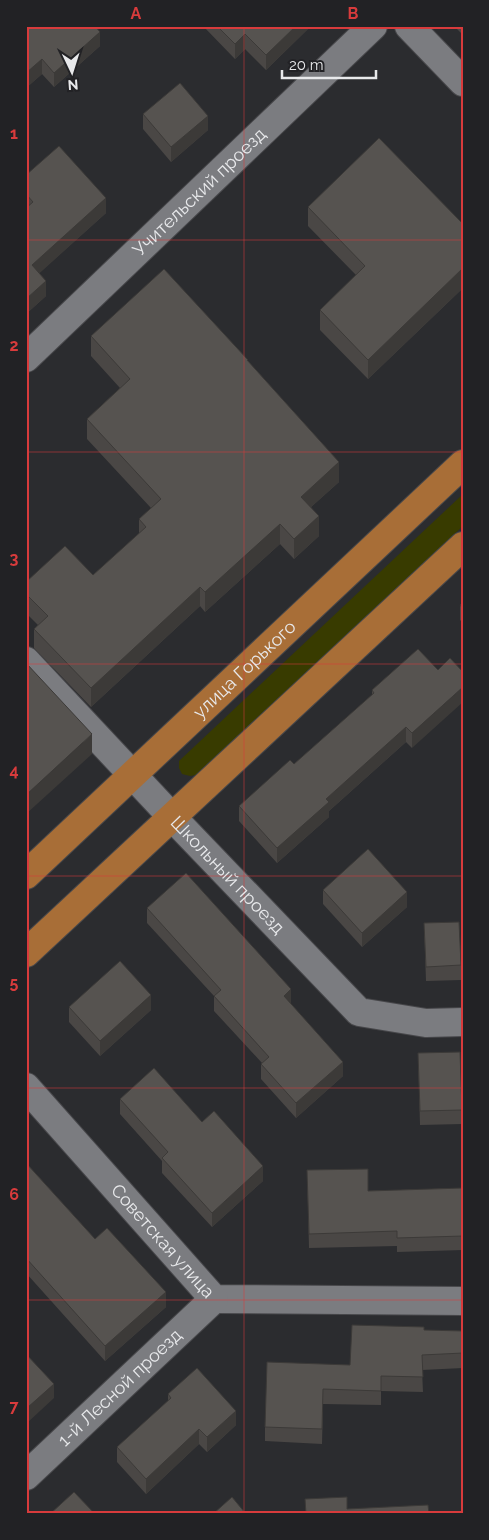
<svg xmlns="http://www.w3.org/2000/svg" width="489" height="1540" viewBox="0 0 489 1540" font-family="Raleway,sans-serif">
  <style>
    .green { fill: #383b00 }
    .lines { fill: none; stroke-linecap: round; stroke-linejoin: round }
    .minor-casing { stroke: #47474a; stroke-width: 30 }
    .major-casing { stroke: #47474a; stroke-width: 30 }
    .minor { stroke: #7b7c80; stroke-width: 28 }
    .major { stroke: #a86e37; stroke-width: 28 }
    .wall { fill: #4a4745 }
    .shaded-wall { fill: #3c3a38 }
    .building { fill: #565350; stroke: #3c3a38 }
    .grid { fill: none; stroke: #d83b3c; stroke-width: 1; stroke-opacity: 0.55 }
    .labels { text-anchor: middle; stroke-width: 4; stroke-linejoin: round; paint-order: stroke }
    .street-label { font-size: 18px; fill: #e8e9eb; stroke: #222225 }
    .neatline { fill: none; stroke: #d83b3c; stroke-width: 2 }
    .grid-label { font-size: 16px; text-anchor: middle; font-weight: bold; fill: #d83b3c }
  </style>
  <rect width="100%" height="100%" fill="#2b2c2f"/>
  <polygon class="green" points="463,494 463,526 196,775 190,776 182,774 179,768 179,761"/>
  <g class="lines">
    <g class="minor-casing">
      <g id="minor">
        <polyline points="409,26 463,82"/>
        <path id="s1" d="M26,358l347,-332"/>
        <path id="s2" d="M26,661l145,155 188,196 67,11 37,-1"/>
        <path id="s3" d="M26,1087l188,212 249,2"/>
        <path id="s4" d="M26,1476l188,-177"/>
      </g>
    </g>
    <g class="major-casing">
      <g id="major">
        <path id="s5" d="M26,875l437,-411"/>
        <polyline points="26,953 463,546"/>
      </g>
    </g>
    <use href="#minor" class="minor"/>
    <use href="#major" class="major"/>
  </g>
  <g class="wall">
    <polygon points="26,26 100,46 54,87 42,74 26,88"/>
    <polygon points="203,26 311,26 266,70 245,49 235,59"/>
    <polygon points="454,26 463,26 463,35"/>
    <polygon points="143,114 208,130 171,162 143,129"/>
    <polygon points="26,175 106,213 39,273 46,296 26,314"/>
    <polygon points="308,207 463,224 463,288 368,379 320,330 320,310 356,275 308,226"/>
    <polygon points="91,336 248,361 339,482 311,507 319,536 294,559 280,544 205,612 200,606 91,707 34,648 34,629 38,625 26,613 26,582 93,575 139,534 139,519 151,508 87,439 87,419 120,388 91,356"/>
    <polygon points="463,603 463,623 460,620 460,605"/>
    <polygon points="418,649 412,748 406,742 329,811 329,817 277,863 239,821 239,806 294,764 372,695 372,690"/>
    <polygon points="323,890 407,907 362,947 323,904"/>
    <polygon points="147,908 291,1004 343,1076 296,1118 261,1079 261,1064 262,1063 214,1011 214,996 147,923"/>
    <polygon points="424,923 461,965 461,980 426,981"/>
    <polygon points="69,1007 151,1010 100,1056 69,1022"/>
    <polygon points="418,1053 462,1110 462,1124 420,1125"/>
    <polygon points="120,1099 202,1122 263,1181 212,1227 162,1173 162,1161 120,1114"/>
    <polygon points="26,1163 95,1239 166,1307 105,1361 26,1273"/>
    <polygon points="307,1170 368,1191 463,1188 463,1250 397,1252 397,1246 309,1248"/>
    <polygon points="424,1330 463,1331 463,1368 422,1370 423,1392 381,1391 381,1405 323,1404 322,1444 265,1441 265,1427 350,1365"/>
    <polygon points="168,1394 236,1425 207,1452 199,1444 146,1494 117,1462 117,1447 168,1401"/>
  </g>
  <g class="shaded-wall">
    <polygon points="296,26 311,26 266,70 266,55"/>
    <polygon points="100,32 100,46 54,87 54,73"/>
    <polygon points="245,34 245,49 235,59 235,44"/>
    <polygon points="42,59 42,74 26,88 26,73"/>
    <polygon points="208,116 208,130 171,162 171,147"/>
    <polygon points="106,198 106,213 32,280 32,265"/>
    <polygon points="463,268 463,288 368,379 368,360"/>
    <polygon points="46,281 46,296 26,314 26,299"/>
    <polygon points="339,462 339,482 301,516 301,497"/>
    <polygon points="29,496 29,510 26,513 26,498"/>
    <polygon points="319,516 319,536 294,559 294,539"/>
    <polygon points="280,524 280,544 205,612 205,592"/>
    <polygon points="200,587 200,606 91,707 91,688"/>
    <polygon points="463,687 463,702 412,748 412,733"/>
    <polygon points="406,727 406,742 329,811 329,817 277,863 277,848 326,799"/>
    <polygon points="92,734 92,754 26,814 26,795"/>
    <polygon points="407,892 407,907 362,947 362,933"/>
    <polygon points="291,989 291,1004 284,996"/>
    <polygon points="151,995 151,1010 100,1056 100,1041"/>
    <polygon points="343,1062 343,1076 296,1118 296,1103"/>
    <polygon points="263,1166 263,1181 212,1227 212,1213"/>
    <polygon points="166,1292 166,1307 105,1361 105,1346"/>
    <polygon points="54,1384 54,1398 27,1423 27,1408"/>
    <polygon points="236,1411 236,1425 207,1452 207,1437"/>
    <polygon points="199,1429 199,1444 146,1494 146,1479"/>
  </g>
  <g class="building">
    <polygon points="26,26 95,26 100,32 54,73 42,59 26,73"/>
    <polygon points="217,26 296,26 266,55 245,34 235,44"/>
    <polygon points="180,83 208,116 171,147 143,114"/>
    <polygon points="379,138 463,224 463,268 368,360 320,310 365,266 308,207"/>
    <polygon points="59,146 106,198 32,265 46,281 26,299 26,208 33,202 26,194 26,175"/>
    <polygon points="164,269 248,360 247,360 339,462 301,497 319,516 294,539 280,524 205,592 200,587 91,688 34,629 48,616 26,594 26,582 65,546 93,575 146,527 139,519 161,499 87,419 130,379 91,336"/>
    <polygon points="463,603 463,609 460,605"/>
    <polygon points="418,649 438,670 450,658 463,672 463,687 412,733 406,727 326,799 329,802 277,848 239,806 290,760 294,764 374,693 372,690"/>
    <polygon points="26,663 92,734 26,795"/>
    <polygon points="368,849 407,892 362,933 323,890"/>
    <polygon points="186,873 291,989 284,996 343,1062 296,1103 261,1064 269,1057 214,996 221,990 147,908"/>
    <polygon points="459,922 461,965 426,967 424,923"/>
    <polygon points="120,961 151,995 100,1041 69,1007"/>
    <polygon points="460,1052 462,1110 420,1111 418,1053"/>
    <polygon points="154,1068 202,1122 214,1111 263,1166 212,1213 162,1158 168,1152 120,1099"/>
    <polygon points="26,1163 95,1239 107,1228 166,1292 105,1346 26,1258"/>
    <polygon points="368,1169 368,1191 463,1188 463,1236 397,1238 397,1231 309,1234 307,1170"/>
    <polygon points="352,1325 424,1327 424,1330 463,1331 463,1353 422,1355 423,1377 381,1376 381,1391 323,1389 322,1429 265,1427 267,1362 350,1365"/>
    <polygon points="26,1354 54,1384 27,1408 26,1408"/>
    <polygon points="197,1368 236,1411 207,1437 199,1429 146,1479 117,1447 171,1398 168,1394"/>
    <polygon points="74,1492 95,1514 50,1514"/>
    <polygon points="232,1497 246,1514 213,1514"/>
    <polygon points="347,1497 347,1509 428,1505 429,1514 306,1514 305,1499"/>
  </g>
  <path class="grid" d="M244,26v1488M26,240h437M26,452h437M26,664h437M26,876h437M26,1088h437M26,1300h437"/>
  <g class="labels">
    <g class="street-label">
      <text dy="6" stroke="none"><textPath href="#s1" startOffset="240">Учительский проезд</textPath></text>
      <text dy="6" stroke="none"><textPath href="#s5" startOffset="300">улица Горького</textPath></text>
      <text dy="6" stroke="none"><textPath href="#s2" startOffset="294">Школьный проезд</textPath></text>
      <text dy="6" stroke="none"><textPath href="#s3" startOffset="206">Советская улица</textPath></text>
      <text dy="6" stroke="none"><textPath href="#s4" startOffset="129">1-й Лесной проезд</textPath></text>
    </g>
  </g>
  <rect width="489" height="1540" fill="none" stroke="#222225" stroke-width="55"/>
  <g transform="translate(72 72) rotate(176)" stroke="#222225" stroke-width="4" paint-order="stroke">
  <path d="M0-4L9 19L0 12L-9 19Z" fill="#e8e9eb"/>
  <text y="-8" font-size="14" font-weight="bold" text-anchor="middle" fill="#e8e9eb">N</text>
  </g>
  <path d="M282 70v8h94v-8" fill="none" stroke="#e8e9eb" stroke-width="2.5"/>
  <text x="289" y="70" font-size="15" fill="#e8e9eb" stroke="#222225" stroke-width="4" paint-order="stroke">20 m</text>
  <rect x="28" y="28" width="434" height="1484" class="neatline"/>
  <g class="grid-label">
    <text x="136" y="19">A</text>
    <text x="353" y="19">B</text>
    <text x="14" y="139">1</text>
    <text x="14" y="351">2</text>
    <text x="14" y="564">3</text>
    <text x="14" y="776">4</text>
    <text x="14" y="988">5</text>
    <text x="14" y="1200">6</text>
    <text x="14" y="1412">7</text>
  </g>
</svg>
